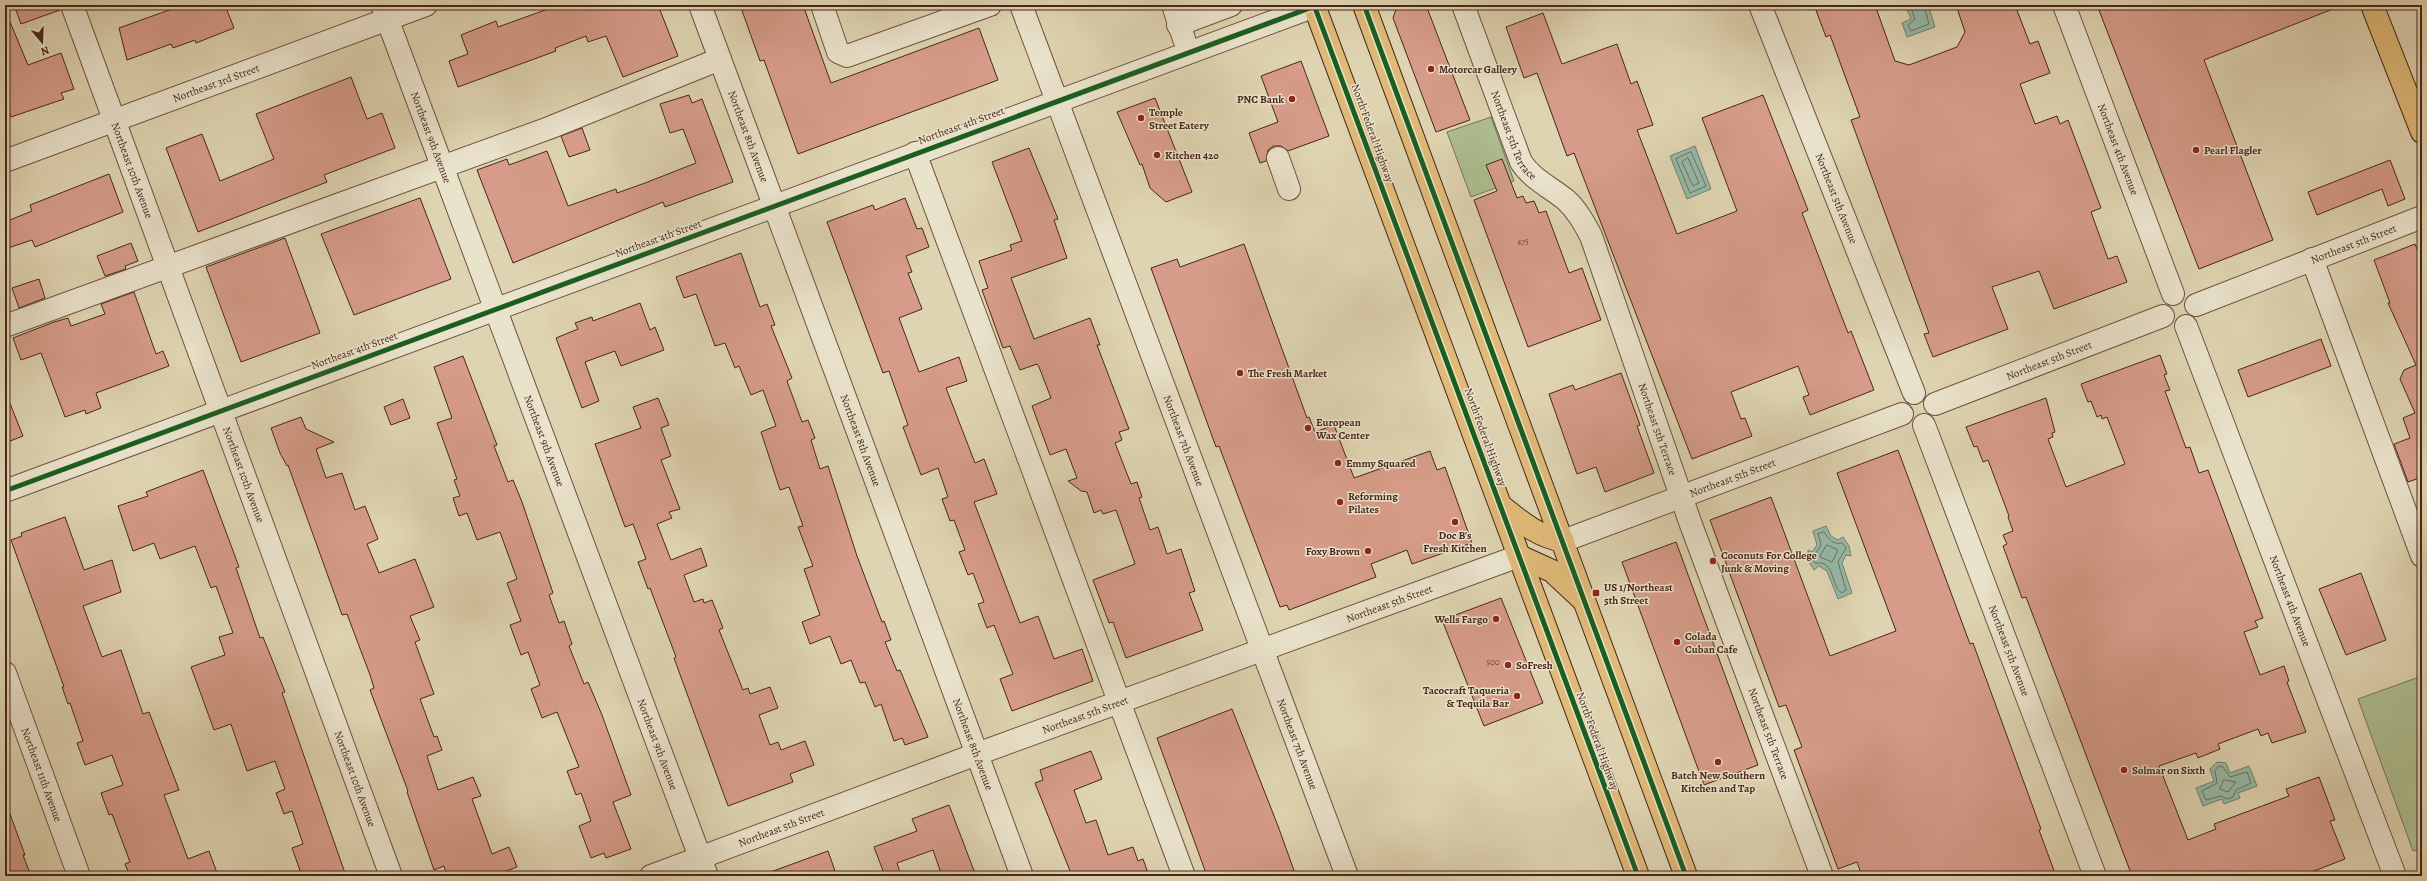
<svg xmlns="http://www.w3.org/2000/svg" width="2427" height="881" viewBox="0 0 2427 881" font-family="Alegreya,serif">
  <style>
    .green { fill: #adbe8f; stroke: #7b7254 }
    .water { fill: #95b9a7; stroke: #777e6f }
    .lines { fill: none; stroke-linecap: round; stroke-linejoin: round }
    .shore { stroke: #6f7060; stroke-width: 1 }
    .building { fill: #d69c89; stroke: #49261a }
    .minor-casing { stroke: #6e5240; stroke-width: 24 }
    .major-casing { stroke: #49261a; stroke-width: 24 }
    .minor { stroke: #eae3cc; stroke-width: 22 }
    .major { stroke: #e0ba78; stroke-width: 22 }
    .cycleway-casing { stroke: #eae3cc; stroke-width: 8 }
    .cycleway { stroke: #1b5e20; stroke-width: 5 }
    .poi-dot { fill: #8f2418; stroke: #eae3cc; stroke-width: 1.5 }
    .labels { text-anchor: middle; stroke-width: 3; stroke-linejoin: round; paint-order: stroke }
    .number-label { font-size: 9px; fill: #6c4436 }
    .poi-label { font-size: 11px; font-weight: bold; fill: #49261a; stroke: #eae3cc; text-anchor: start }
    .street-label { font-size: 11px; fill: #49261a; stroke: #eae3cc }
  </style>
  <rect width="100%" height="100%" fill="#dfd4b1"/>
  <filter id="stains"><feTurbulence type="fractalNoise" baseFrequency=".005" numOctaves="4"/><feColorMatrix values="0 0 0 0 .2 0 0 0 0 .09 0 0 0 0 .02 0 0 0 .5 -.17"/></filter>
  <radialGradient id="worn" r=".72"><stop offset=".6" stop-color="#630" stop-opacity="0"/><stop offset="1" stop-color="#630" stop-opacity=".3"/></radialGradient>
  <g class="green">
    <polygon points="1491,117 1514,181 1471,197 1447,132"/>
    <polygon points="2422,676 2422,848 2413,851 2358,699"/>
  </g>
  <g class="water">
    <polygon points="1905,5 1933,5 1929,8 1935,27 1907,37 1902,23 1911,19"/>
    <polygon points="1695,146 1711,189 1687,199 1670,156"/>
    <polygon points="1826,526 1831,536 1838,540 1843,537 1849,546 1851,556 1846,555 1842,563 1852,593 1838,599 1827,571 1819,566 1814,570 1808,560 1808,550 1812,552 1817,545 1813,531"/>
    <polygon points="2217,762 2226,763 2230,773 2249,766 2257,786 2238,793 2240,798 2224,804 2222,799 2203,806 2196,788 2214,781 2210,769"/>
  </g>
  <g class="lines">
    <g class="shore">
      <polyline points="1910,5 1915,19 1908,25 1911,31 1929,24 1925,9 1927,5"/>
      <polygon points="1691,152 1706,186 1690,193 1676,159"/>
      <polygon points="1688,158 1699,183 1693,186 1682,162"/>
      <path d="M1824,532c5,7 9,13 18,11l4,5 -8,14 8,28 -4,3c-12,-7 -6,-33 -27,-30l-3,-4 9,-14 -3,-11z"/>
      <polygon points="1827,545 1838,550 1832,562 1820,557"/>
      <polygon points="2219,766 2223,767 2230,777 2247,772 2251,783 2236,790 2233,797 2227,799 2221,796 2206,800 2202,791 2217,783 2215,771"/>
      <polygon points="2224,780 2236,782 2228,792 2220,789"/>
    </g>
  </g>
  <g class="building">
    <polygon points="14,5 60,5 60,10 21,24"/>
    <polygon points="183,5 225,5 234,28 196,43 195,40 173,48 171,44 127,60 119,28"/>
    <polygon points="559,5 658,5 678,56 623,77 606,36 588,42 586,36 555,48 556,51 458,87 449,61 468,54 461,35 496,21 498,27"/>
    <polygon points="740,5 803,5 831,83 979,28 998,80 798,154 764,60 760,61"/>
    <polygon points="1406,5 1426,5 1470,120 1436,132 1393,18 1396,9"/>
    <polygon points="1814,5 1875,5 1895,61 1909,65 1957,47 1965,32 1956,5 2015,5 2030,44 2038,41 2050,73 2020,84 2035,124 2057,116 2060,124 2068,120 2101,208 2091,212 2108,259 2117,256 2127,282 2054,309 2039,271 1992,287 2008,329 1933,357 1924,334 1929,333 1851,120 1860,117 1830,35 1826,37"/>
    <polygon points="2097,5 2343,5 2204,60 2273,240 2199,269"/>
    <polygon points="5,10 28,65 61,53 74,89 61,93 64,99 11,117 5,99"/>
    <polygon points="1543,13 1562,64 1617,44 1631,84 1637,81 1653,125 1637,130 1677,234 1737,211 1702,118 1763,95 1808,210 1802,213 1848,333 1851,331 1874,390 1810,415 1803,397 1809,395 1798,366 1731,392 1741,419 1745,418 1752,436 1692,459 1574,153 1567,156 1537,73 1524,78 1506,27"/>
    <polygon points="1301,61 1329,136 1288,151 1281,146 1273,146 1268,150 1266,161 1260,163 1249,133 1278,122 1261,76"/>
    <polygon points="351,77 367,119 382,113 395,148 324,175 327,182 198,232 166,148 202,134 220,181 274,159 256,114"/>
    <polygon points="689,95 692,103 702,99 733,182 665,207 663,202 513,263 477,170 507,159 509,165 547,151 568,206 616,189 617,193 645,183 696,163 683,129 670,133 660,104"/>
    <polygon points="1155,98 1192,192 1166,202 1150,188 1142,164 1140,165 1117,112"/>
    <polygon points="582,128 590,150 569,157 561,136"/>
    <polygon points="1029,148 1058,219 1054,220 1067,258 1011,278 1034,339 1090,318 1100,345 1097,345 1129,429 1119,432 1122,440 1115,443 1131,484 1137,482 1142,497 1139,498 1150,530 1158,527 1167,554 1181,549 1195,591 1189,593 1203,630 1126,658 1113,622 1109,623 1093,580 1135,564 1116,510 1103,514 1101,510 1094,513 1087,492 1081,491 1068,481 1077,478 1066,449 1050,455 1032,406 1051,398 1039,367 1037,364 1020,370 1010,346 1003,348 982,290 988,288 979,261 1012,250 1010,245 1022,241 992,162"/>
    <polygon points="1502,159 1517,198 1523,196 1526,203 1534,201 1539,213 1546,211 1569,273 1582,268 1601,320 1528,347 1474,200 1497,191 1486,165"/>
    <polygon points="2390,160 2405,199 2388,206 2382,189 2317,215 2308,192"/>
    <polygon points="109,174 123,212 35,247 32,240 5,249 5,222 32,211 30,205"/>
    <polygon points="420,198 451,279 354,315 321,234"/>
    <polygon points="905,198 917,229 922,228 929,247 906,256 912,272 908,273 922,309 899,318 919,372 959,357 967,381 946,388 975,463 984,459 997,494 974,502 1020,623 1038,616 1054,659 1082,649 1093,681 1012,711 1000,679 1013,674 994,625 987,628 978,604 984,602 973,573 968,575 959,552 965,550 954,520 950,521 942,499 948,497 938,468 921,475 903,427 908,425 889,371 883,373 827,222 873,205 875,210"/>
    <polygon points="285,238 320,333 241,362 206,267"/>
    <polygon points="131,243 138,261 125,266 126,269 105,276 97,256"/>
    <polygon points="1244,244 1307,418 1309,417 1315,432 1334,425 1354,478 1430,451 1437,470 1445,467 1472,543 1412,564 1407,550 1371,564 1376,577 1289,610 1287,605 1280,607 1219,446 1216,447 1151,268 1177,259 1180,267"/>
    <polygon points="2415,244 2422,262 2422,477 2408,482 2394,444 2410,438 2403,418 2415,413 2400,379 2404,370 2416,365 2388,303 2390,303 2374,260"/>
    <polygon points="741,253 760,307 767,304 775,325 771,326 792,378 787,381 802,422 808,420 815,438 811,440 820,469 828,466 857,556 882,622 884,621 891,640 885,642 897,671 900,670 928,737 905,745 902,738 894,741 881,704 875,707 865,682 860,683 851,660 841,664 830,636 810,644 802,622 820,615 804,569 813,566 798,527 803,526 789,487 780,490 761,432 776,426 763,390 751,395 739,366 735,368 725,343 715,346 696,294 684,298 676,277"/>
    <polygon points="39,279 45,298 19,308 12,288"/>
    <polygon points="134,292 156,354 163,351 169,366 96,393 101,408 86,414 85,410 65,417 41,353 21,360 13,338 54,322 68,318 71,326 105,314 101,304"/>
    <polygon points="640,303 650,330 655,327 664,350 621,366 615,351 585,362 599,401 582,408 556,338 578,329 575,323 592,317 593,321"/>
    <polygon points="2321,339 2331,366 2248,397 2238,370"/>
    <polygon points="2160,355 2167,374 2164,375 2170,390 2165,391 2186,448 2190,447 2199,473 2208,470 2263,618 2255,621 2258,627 2244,632 2260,675 2284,666 2289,681 2287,682 2306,732 2272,743 2268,733 2261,736 2258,729 2218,744 2220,749 2198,758 2196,753 2159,766 2188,840 2216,829 2214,824 2289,796 2286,789 2319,777 2335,820 2330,821 2345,859 2301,876 2132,876 2026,597 2022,598 2003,546 2007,544 2003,535 2013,531 2008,517 2009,516 1988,460 1983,462 1977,446 1974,447 1966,427 2046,398 2055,432 2052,433 2053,437 2048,439 2066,487 2125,464 2107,417 2102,419 2101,415 2097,417 2091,401 2088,402 2081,384"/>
    <polygon points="463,356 497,445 494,446 508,482 513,480 522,502 553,593 549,595 559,623 564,621 572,644 569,646 584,684 588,682 602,715 631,795 613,802 631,849 606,858 604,853 591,858 579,826 591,821 581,793 576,795 567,771 579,767 557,712 542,718 531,689 540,685 528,652 521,655 510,625 521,621 507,583 517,579 500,532 477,540 467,513 459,516 453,498 460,496 454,480 457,479 437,423 452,418 434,367"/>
    <polygon points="1621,373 1640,425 1637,426 1654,473 1605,492 1596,467 1577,474 1549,394 1573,385 1575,390"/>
    <polygon points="5,391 23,436 5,443"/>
    <polygon points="658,398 669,425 661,428 671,456 661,460 680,509 669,512 672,518 657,524 671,560 701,548 707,566 684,575 694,602 703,599 704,603 712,600 723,628 719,630 743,690 748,688 750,694 770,687 778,708 759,715 770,745 778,742 781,750 805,741 814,765 790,774 793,782 728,806 674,658 676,657 650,588 648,589 638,562 646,559 633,524 625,527 595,444 641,428 633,407"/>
    <polygon points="403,399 410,418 391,425 384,407"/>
    <polygon points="301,417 306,429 334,442 316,449 326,478 342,473 355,510 365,506 378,539 367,544 379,573 415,559 434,607 410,616 420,640 415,642 434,694 420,699 434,737 437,736 442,750 427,756 438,790 473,777 481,796 472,799 492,854 509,847 517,867 493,876 447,876 444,866 434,870 407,792 408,791 370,690 374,688 370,675 347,614 342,615 288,465 287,466 280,453 271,428"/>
    <polygon points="1898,450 1970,644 1973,643 2041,829 2039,830 2056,876 1862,876 1857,862 1838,869 1794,750 1802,747 1786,705 1779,707 1710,520 1771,497 1830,656 1896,631 1837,473"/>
    <polygon points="203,470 239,567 236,568 260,638 263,637 285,692 282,693 346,876 302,876 292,848 303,844 292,811 284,814 276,793 285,789 275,761 247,771 231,724 214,730 191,667 225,655 219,637 233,633 216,586 211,588 195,546 160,559 154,543 133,551 118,506 148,496 146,492"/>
    <polygon points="65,517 84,570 112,560 121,592 83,606 102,657 121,650 143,714 149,712 179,790 164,795 188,859 209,851 217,873 208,876 130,876 125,864 130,862 112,814 109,815 101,793 123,785 112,755 85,765 77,743 83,741 70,703 68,704 62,687 64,687 11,540 22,536 21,533"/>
    <polygon points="1676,542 1758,765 1704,785 1622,562"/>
    <polygon points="2361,573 2386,640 2346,655 2319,589"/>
    <polygon points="1501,598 1543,703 1484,726 1442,620"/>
    <polygon points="1232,709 1278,826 1296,876 1207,876 1157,738"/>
    <polygon points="1091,751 1102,779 1074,790 1086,823 1096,820 1108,855 1133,847 1138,861 1143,859 1149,876 1072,876 1035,783 1043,780 1040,770"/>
    <polygon points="949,805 976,876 942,876 933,850 897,863 901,876 885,876 874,847 917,831 912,819"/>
    <polygon points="5,806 7,806 25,855 23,855 31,876 5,876"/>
    <polygon points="828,851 835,871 820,876 766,876 765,874"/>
  </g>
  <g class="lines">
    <g class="minor-casing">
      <g id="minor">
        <path id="s1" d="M72,5l319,871"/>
        <path id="s2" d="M382,5l325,871"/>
        <path id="s3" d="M700,5l322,871"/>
        <polyline points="822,5 838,52 847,56 990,5"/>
        <path id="s4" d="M1021,5l326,871"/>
        <polyline points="1173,5 1184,39"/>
        <path id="s5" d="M1463,5l58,157c11,17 29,25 45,38 11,10 18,23 25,36l99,286 132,354"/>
        <path id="s6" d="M1760,5l154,388"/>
        <path id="s7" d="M2064,5l109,289"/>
        <polyline points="1178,25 1231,5"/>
        <polyline points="915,153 1184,876"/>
        <polyline points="1278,158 1289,189"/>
        <path id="s8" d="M5,161l421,-156"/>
        <polyline points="2312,259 2422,556"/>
        <path id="s9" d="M2196,305l226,-88"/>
        <polyline points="5,326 549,128 720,59"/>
        <path id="s10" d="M2186,326l209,550"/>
        <path id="s11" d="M1935,404l228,-88"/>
        <path id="s12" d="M1924,425l171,451"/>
        <polyline points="5,491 1318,5"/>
        <path id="s13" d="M1563,541l339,-127"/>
        <path id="s14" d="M5,673l74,203"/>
        <path id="s15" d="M651,876l326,-122 542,-198"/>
      </g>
    </g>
    <g class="major-casing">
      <g id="major">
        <polyline points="1314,5 1638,876"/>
        <polyline points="1364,5 1686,876"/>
        <polyline points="2372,5 2422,132"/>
        <path d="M1501,506c20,16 36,30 62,35"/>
        <polyline points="1519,556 1552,571 1583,600"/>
      </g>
    </g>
    <use href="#minor" class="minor"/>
    <use href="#major" class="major"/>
    <g class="cycleway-casing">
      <g id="cycleway">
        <polyline points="1314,5 1638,876"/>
        <polyline points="1364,5 1686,876"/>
        <polyline points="5,491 1318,5"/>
      </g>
    </g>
    <use href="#cycleway" class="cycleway"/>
  </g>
  <g class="poi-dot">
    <circle cx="1431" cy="69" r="4"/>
    <circle cx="1292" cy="99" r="4"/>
    <circle cx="1141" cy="118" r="4"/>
    <circle cx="2196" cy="150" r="4"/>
    <circle cx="1157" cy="155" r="4"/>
    <circle cx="1240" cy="373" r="4"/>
    <circle cx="1308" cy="428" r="4"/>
    <circle cx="1338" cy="463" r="4"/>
    <circle cx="1340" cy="502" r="4"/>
    <circle cx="1455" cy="522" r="4"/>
    <circle cx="1368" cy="551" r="4"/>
    <circle cx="1713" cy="561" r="4"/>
    <rect x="1592" y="589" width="8" height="8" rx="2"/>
    <circle cx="1496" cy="619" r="4"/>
    <circle cx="1677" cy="642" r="4"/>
    <circle cx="1508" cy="665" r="4"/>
    <circle cx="1517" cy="696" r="4"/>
    <circle cx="1718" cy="762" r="4"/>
    <circle cx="2124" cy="770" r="4"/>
  </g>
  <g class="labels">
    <g class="number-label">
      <text x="1523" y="244">475</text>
      <text x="1493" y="665">500</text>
    </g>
    <g class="poi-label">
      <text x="1439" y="73">Motorcar Gallery</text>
      <text x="1284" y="103" text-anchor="end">PNC Bank</text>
      <text x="1149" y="116">Temple<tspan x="1149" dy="13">Street Eatery</tspan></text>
      <text x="2204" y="154">Pearl Flagler</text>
      <text x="1165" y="159">Kitchen 420</text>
      <text x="1248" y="377">The Fresh Market</text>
      <text x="1316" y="426">European<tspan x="1316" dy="13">Wax Center</tspan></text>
      <text x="1346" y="467">Emmy Squared</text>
      <text x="1348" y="500">Reforming<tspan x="1348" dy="13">Pilates</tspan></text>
      <text x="1455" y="539" text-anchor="middle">Doc B's<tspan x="1455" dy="13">Fresh Kitchen</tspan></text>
      <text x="1360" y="555" text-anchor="end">Foxy Brown</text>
      <text x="1721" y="559">Coconuts For College<tspan x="1721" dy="13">Junk &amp; Moving</tspan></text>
      <text x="1604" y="591">US 1/Northeast<tspan x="1604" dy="13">5th Street</tspan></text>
      <text x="1488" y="623" text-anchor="end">Wells Fargo</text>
      <text x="1685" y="640">Colada<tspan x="1685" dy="13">Cuban Cafe</tspan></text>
      <text x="1516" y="669">SoFresh</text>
      <text x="1509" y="694" text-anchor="end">Tacocraft Taqueria<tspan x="1509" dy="13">&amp; Tequila Bar</tspan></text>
      <text x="2132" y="774">Solmar on Sixth</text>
      <text x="1718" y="779" text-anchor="middle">Batch New Southern<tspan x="1718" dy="13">Kitchen and Tap</tspan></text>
    </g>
    <g class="street-label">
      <text dy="4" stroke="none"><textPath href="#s8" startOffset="225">Northeast 3rd Street</textPath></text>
      <text transform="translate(961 125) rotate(-20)" y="4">Northeast 4th Street</text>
      <text transform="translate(1373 133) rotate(70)" y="4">North Federal Highway</text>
      <text dy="4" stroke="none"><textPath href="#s5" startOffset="140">Northeast 5th Terrace</textPath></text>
      <text dy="4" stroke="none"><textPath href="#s2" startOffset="141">Northeast 9th Avenue</textPath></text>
      <text dy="4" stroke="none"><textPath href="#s3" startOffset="140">Northeast 8th Avenue</textPath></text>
      <text dy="4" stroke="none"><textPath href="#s7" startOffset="154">Northeast 4th Avenue</textPath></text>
      <text dy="4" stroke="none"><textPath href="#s1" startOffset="176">Northeast 10th Avenue</textPath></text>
      <text dy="4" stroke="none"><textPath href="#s6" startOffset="208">Northeast 5th Avenue</textPath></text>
      <text transform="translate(658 238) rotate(-20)" y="4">Northeast 4th Street</text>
      <text dy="4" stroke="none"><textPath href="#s9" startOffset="169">Northeast 5th Street</textPath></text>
      <text transform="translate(354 350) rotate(-20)" y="4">Northeast 4th Street</text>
      <text dy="4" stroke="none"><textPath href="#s11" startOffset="122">Northeast 5th Street</textPath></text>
      <text dy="4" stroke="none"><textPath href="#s5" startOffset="475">Northeast 5th Terrace</textPath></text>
      <text transform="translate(1486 437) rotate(70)" y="4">North Federal Highway</text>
      <text dy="4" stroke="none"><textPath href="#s2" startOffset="465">Northeast 9th Avenue</textPath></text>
      <text dy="4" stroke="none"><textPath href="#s3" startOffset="464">Northeast 8th Avenue</textPath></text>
      <text dy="4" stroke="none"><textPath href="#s4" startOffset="465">Northeast 7th Avenue</textPath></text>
      <text dy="4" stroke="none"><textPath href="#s1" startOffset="500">Northeast 10th Avenue</textPath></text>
      <text dy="4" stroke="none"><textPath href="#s13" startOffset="181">Northeast 5th Street</textPath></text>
      <text dy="4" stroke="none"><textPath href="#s10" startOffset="294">Northeast 4th Avenue</textPath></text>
      <text dy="4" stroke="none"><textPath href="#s15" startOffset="787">Northeast 5th Street</textPath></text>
      <text dy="4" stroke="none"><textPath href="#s12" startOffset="241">Northeast 5th Avenue</textPath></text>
      <text dy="4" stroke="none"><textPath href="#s15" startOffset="463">Northeast 5th Street</textPath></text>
      <text dy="4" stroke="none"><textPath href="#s5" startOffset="799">Northeast 5th Terrace</textPath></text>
      <text transform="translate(1598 741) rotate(70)" y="4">North Federal Highway</text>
      <text dy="4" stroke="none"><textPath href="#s2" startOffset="789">Northeast 9th Avenue</textPath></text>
      <text dy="4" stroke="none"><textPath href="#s3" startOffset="788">Northeast 8th Avenue</textPath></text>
      <text dy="4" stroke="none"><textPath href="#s4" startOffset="789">Northeast 7th Avenue</textPath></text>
      <text dy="4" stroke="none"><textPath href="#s14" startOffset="108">Northeast 11th Avenue</textPath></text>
      <text dy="4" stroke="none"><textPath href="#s1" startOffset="824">Northeast 10th Avenue</textPath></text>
      <text dy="4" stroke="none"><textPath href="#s15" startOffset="139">Northeast 5th Street</textPath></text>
    </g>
  </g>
  <rect width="2427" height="881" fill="none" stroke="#dfd4b1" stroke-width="20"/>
  <rect x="6" y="6" width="2415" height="869" fill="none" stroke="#49261a" stroke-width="2"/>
  <rect x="10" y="10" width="2407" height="861" fill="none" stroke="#49261a"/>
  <g transform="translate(42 42) rotate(161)" stroke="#eae3cc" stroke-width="3" paint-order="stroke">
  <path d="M0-3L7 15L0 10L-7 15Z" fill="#49261a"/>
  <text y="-6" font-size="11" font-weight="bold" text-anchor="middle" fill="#49261a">N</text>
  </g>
  <rect width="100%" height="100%" filter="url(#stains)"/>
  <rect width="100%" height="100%" fill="url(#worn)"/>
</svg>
